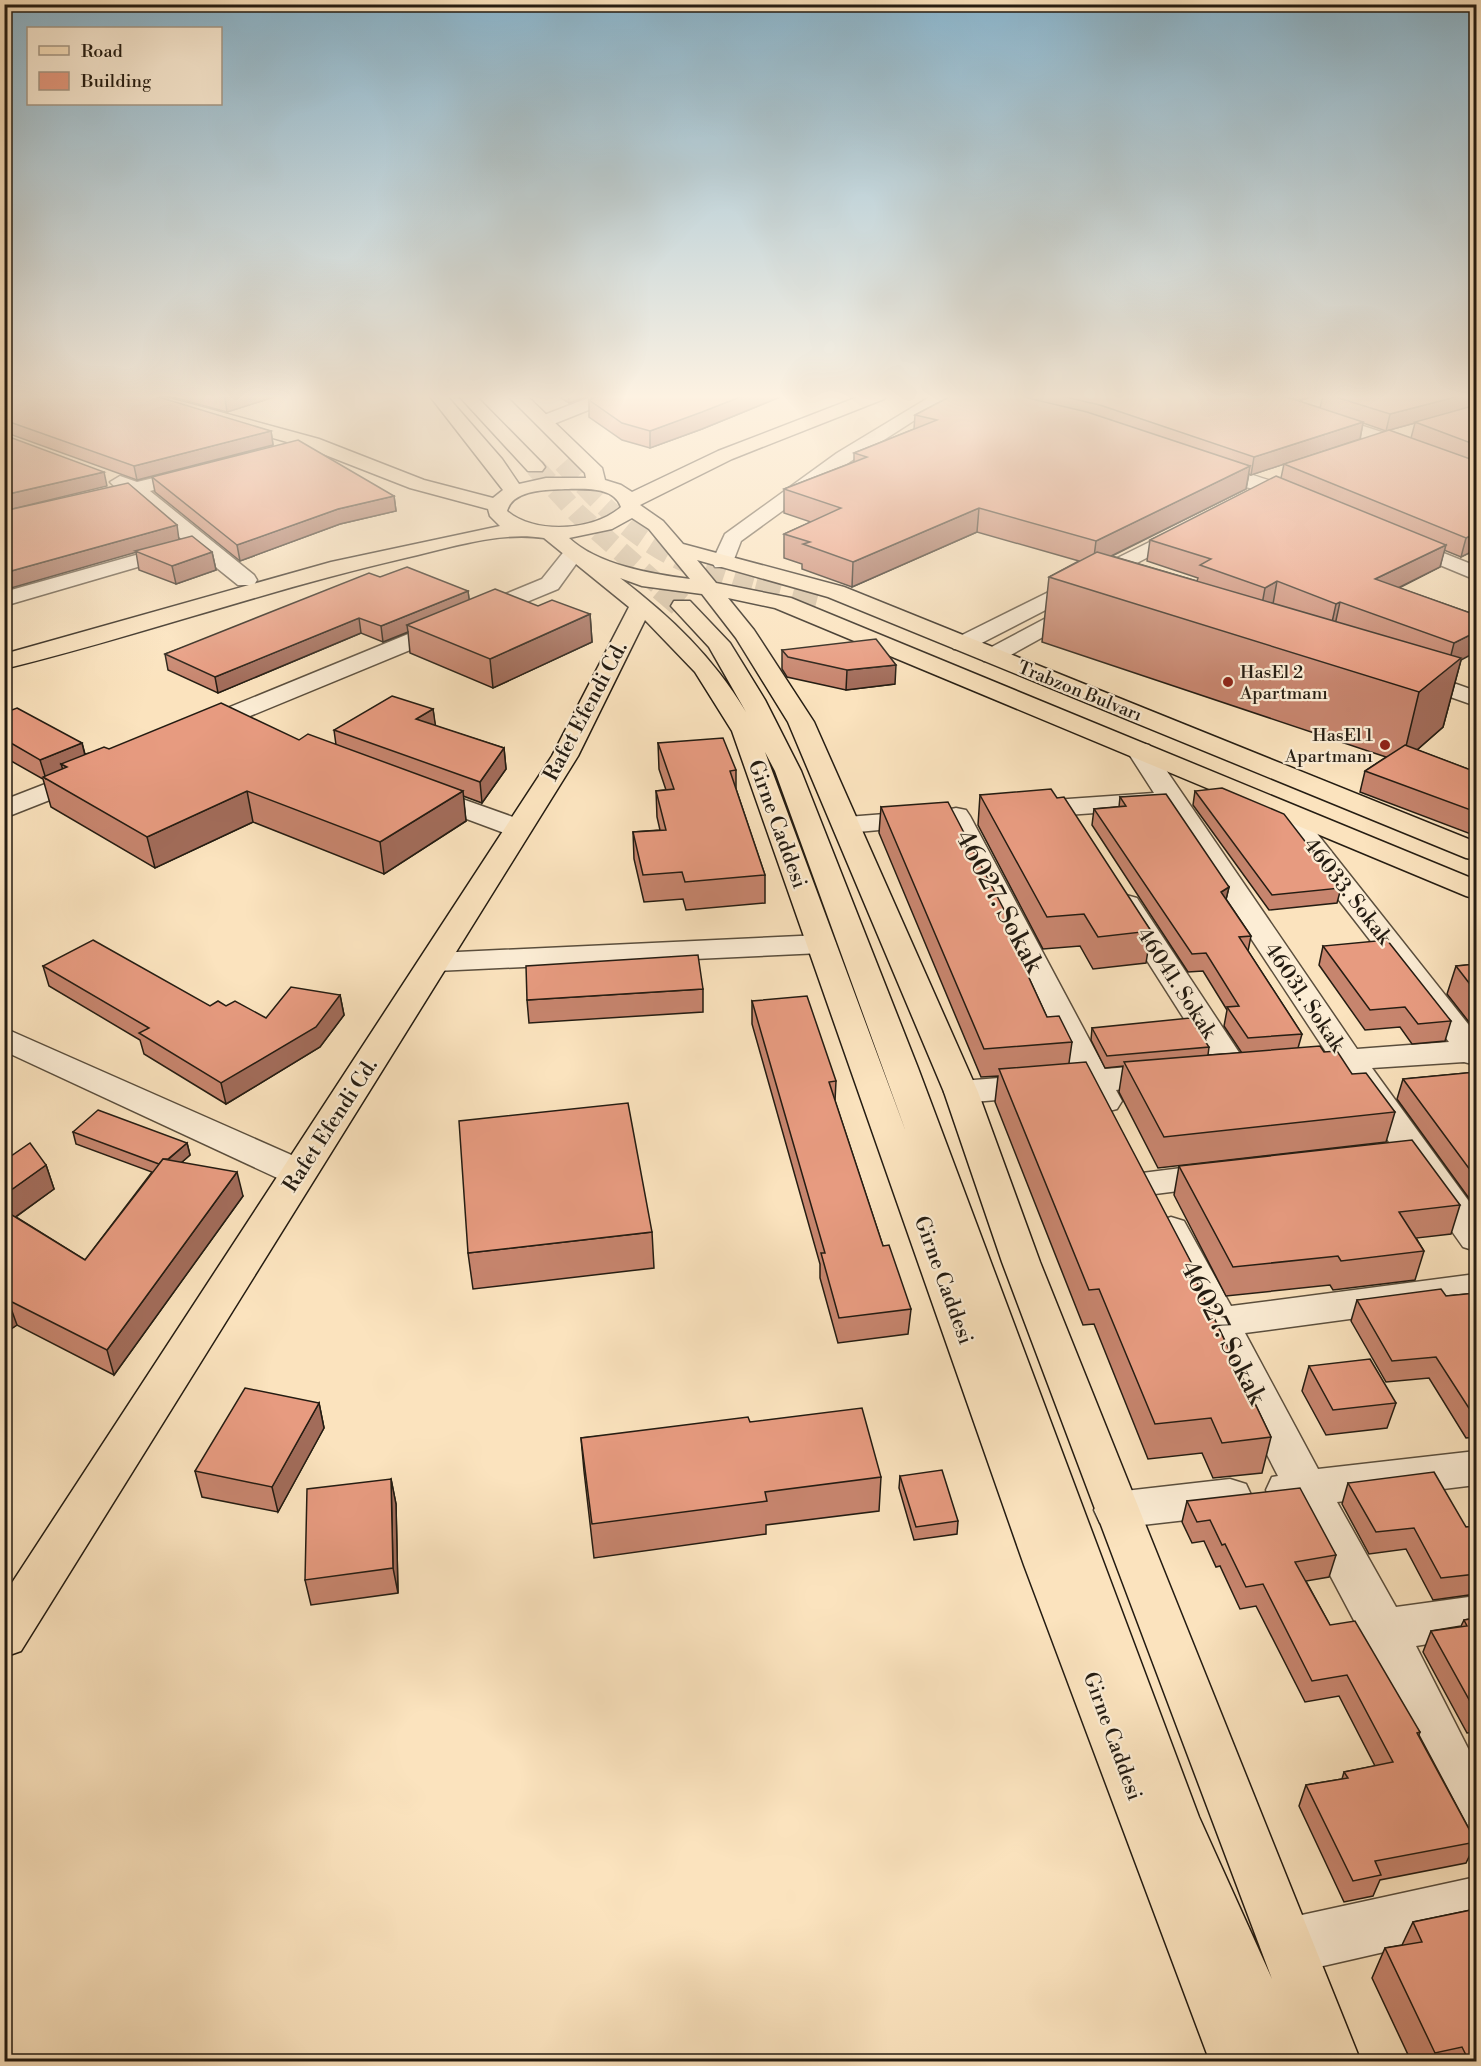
<svg xmlns="http://www.w3.org/2000/svg" width="1481" height="2066" viewBox="0 0 1481 2066" font-family="'Libre Bodoni',serif">
  <style>
    .lines { fill: none; stroke-linecap: round; stroke-linejoin: round }
    .major-tunnel-far1 { stroke: #d0bb9c; stroke-width: 20; stroke-dasharray: 20 10; stroke-linecap: butt }
    .major-tunnel { stroke: #d0bb9c; stroke-width: 25; stroke-dasharray: 25 13; stroke-linecap: butt }
    .minor-casing { stroke: #5a4e3d; stroke-width: 3 }
    .major-casing { stroke: #241c12; stroke-width: 3 }
    .minor { fill: #fcedd5; fill-rule: evenodd }
    .major { fill: #fbe3be; fill-rule: evenodd }
    .wall { fill: #c7856e; stroke: #241c12; stroke-width: 1.5; fill-rule: evenodd }
    .shaded-wall { fill: #a26c5a; stroke: #241c12; stroke-width: 1.5 }
    .building { fill: #e79b80; stroke: #241c12; stroke-width: 1.5 }
    .poi-dot { fill: #8f2418; stroke: #fcedd5; stroke-width: 2 }
    .labels { text-anchor: middle; stroke-width: 4.5; stroke-linejoin: round; paint-order: stroke }
    .far-poi-label { font-size: 18px; fill: #241c12; stroke: #fcedd5; text-anchor: start }
    .far-street-label { font-size: 18px; fill: #241c12; stroke: #fcedd5 }
    .street-label { font-size: 21px; fill: #241c12; stroke: #fcedd5 }
    .near-street-label { font-size: 26px; fill: #241c12; stroke: #fcedd5 }
  </style>
  <rect width="100%" height="100%" fill="#fbe3be"/>
  <filter id="stains"><feTurbulence type="fractalNoise" baseFrequency=".00333" numOctaves="4"/><feColorMatrix values="0 0 0 0 .2 0 0 0 0 .09 0 0 0 0 .02 0 0 0 .5 -.17"/></filter>
  <radialGradient id="worn" r=".72"><stop offset=".6" stop-color="#630" stop-opacity="0"/><stop offset="1" stop-color="#630" stop-opacity=".3"/></radialGradient>
  <g class="lines">
    <g class="major-tunnel-far1">
      <path d="M563,463c66,73 101,99 198,126"/>
      <polyline points="535,467 577,513 663,589"/>
    </g>
    <g class="major-tunnel">
      <polyline points="661,588 682,606"/>
      <polyline points="755,588 817,604"/>
    </g>
    <g class="minor-casing">
      <g id="minor">
        <polygon points="596,395 619,395 616,399 551,425 545,426 536,421 539,417"/>
        <polygon points="933,395 954,395 851,461 741,541 731,567 715,567 712,562 725,534 837,453"/>
        <polygon points="1227,395 1257,395 1304,407 1394,436 1476,466 1476,479 1321,423 1230,399"/>
        <path d="M1205,461c17,5 98,27 106,38l-3,4 -7,2 -103,-34 -3,-4z"/>
        <polygon points="195,468 205,474 202,478 150,491 254,575 257,580 254,585 238,585 192,548 189,552 4,606 4,592 175,544 186,543 131,495 4,525 4,513 115,487 110,482 120,476 137,482"/>
        <polygon points="1188,523 1195,525 1198,529 1195,533 970,649 954,649 950,644 954,639"/>
        <polygon points="1401,536 1476,566 1476,580 1394,546 1391,542 1394,538"/>
        <polygon points="573,547 580,549 584,553 558,589 209,733 200,736 191,733 187,728 191,723 542,579 566,549"/>
        <polygon points="1082,599 1090,601 1093,606 1090,611 1000,661 984,661 980,656 984,651"/>
        <polygon points="1411,668 1476,691 1476,706 1402,680 1399,675 1402,670"/>
        <polygon points="1140,743 1149,745 1357,1049 1449,1042 1276,819 1272,813 1276,807 1286,805 1296,807 1476,1034 1476,1065 1464,1062 1372,1068 1476,1211 1476,1251 1463,1247 1339,1071 1319,1068 1314,1061 1319,1054 1326,1052 1165,808 1025,818 1015,816 1011,810 1015,804 1025,802 1154,793 1127,751 1131,745"/>
        <polygon points="89,767 98,769 102,775 98,781 4,818 4,800"/>
        <polygon points="423,785 527,822 531,828 527,834 517,836 507,834 413,799 409,793 413,787"/>
        <polygon points="956,808 966,810 970,816 1105,1069 1166,1064 1178,1068 1183,1075 1178,1082 1116,1090 1122,1101 1117,1109 1105,1112 1093,1109 1083,1093 961,1103 949,1100 944,1092 949,1084 961,1081 1073,1072 942,816 946,810"/>
        <polygon points="923,811 933,813 937,819 933,825 847,833 837,831 833,825 837,819 847,817"/>
        <polygon points="1126,895 1137,898 1250,1069 1245,1076 1233,1079 1221,1076 1216,1069 1111,904 1115,898"/>
        <polygon points="821,935 832,937 836,944 832,951 821,953 436,971 425,969 420,962 425,955 436,953"/>
        <polygon points="4,1028 312,1164 317,1173 312,1182 299,1185 286,1182 4,1051"/>
        <polygon points="1221,1163 1234,1166 1239,1175 1234,1184 1147,1195 1134,1192 1129,1183 1134,1174"/>
        <polygon points="1171,1217 1184,1221 1231,1306 1476,1274 1476,1302 1245,1333 1318,1469 1476,1451 1476,1485 1337,1502 1396,1607 1476,1596 1476,1636 1416,1646 1476,1764 1476,1842 1458,1835 1367,1645 1294,1507 1272,1503 1266,1490 1272,1477 1278,1476 1152,1230 1158,1221"/>
        <polygon points="1230,1479 1246,1484 1252,1497 1246,1510 1230,1515 1116,1528 1100,1523 1094,1510 1100,1497 1116,1492"/>
        <polygon points="1476,1877 1476,1931 1288,1974 1268,1966 1260,1946 1268,1926 1288,1918"/>
      </g>
    </g>
    <g class="major-casing">
      <g id="major">
        <path d="M131,395h27l161,44 105,41 69,18 10,-8 -74,-95h17l56,64 17,25 27,-6h40l-1,-5 -78,-78h19l76,73 3,12 16,5 11,7 86,-41 145,-56h23l-2,4 -152,60 -92,46 23,16 20,23 161,43 632,255v18l-10,-2 -638,-261 -131,-37 19,23 75,15 685,282v19l-10,-3 -691,-288 -47,-10 26,32 60,92 164,370 62,170 321,800h-151l-186,-497 -292,-834 -37,-59 -50,-52 -67,136 -557,895 -17,6v-62l548,-839 77,-149 -85,-69c-46,-7 -94,10 -139,20 -135,31 -266,78 -401,111v-15l327,-92 169,-36 -10,-10 -2,-7 -78,-21 -105,-41 -171,-48zM565,489c18,0 49,-3 56,18 -27,24 -86,28 -114,4 6,-22 40,-21 58,-22zM632,518l17,11 41,50c-39,-5 -92,-14 -121,-41l43,-9zM620,578l22,8 60,8 34,44 52,84 156,370 58,170 270,717 -73,-162 -281,-749 -117,-297 -36,-71 -35,-57 -40,-42h-16l-3,5 38,41 37,65c-33,-55 -75,-95 -126,-134zM765,752l10,19 131,361z"/>
        <polygon points="458,395 475,395 542,463 545,467 542,471 528,471"/>
      </g>
    </g>
    <use href="#minor" class="minor"/>
    <use href="#major" class="major"/>
  </g>
  <g class="wall">
    <polygon points="4,395 271,431 273,445 137,480 4,432"/>
    <polygon points="165,395 280,395 227,412"/>
    <polygon points="556,395 591,395 569,403"/>
    <polygon points="591,395 785,395 702,429 650,448 622,440 589,417 589,400 592,399"/>
    <path d="M953,395h366l-22,6 23,7 3,-13h153v157l-3,-1 -12,6 -17,-7 -4,17 -41,21 77,27 -15,45 -18,67 -26,23 59,22v64l-116,-44 5,-21 21,-14 -344,-115 7,-65 30,-16 -102,-29 -125,55 -50,-18v-5l-18,-6v-24l27,-12 -27,-9v-24l70,-27v-9l60,-24 1,-14zM1363,423l23,8 29,-8 -4,15 -127,26 -3,14 -131,62 -3,21 51,17 -1,3 -85,-25 134,-67 3,-15 2,1 109,-36z"/>
    <polygon points="152,477 394,496 396,511 340,524 240,561 155,492"/>
    <polygon points="179,539 212,552 216,570 176,584 139,570 136,552"/>
    <polygon points="380,577 468,591 469,600 538,606 590,614 592,642 493,688 410,653 408,632 383,642 361,633 218,693 168,670 165,654"/>
    <polygon points="782,650 895,684 846,690 787,677 782,669"/>
    <polygon points="433,709 435,726 504,748 506,769 482,803 463,796 466,821 384,874 253,822 155,868 51,807 43,779 4,757 4,713 82,743 85,754 109,749 299,740 336,745 334,730"/>
    <polygon points="658,743 736,770 736,789 765,875 765,903 686,910 683,899 644,902 634,859 633,832 660,830 657,817 656,791 666,790 659,769"/>
    <polygon points="1195,791 1341,888 1337,903 1269,910 1193,805"/>
    <polygon points="980,795 1057,798 1151,931 1146,963 1093,969 1080,946 1043,949 978,825"/>
    <polygon points="1120,797 1229,887 1226,899 1251,936 1248,951 1302,1034 1298,1048 1324,1052 1352,1074 1395,1112 1386,1142 1158,1168 1119,1092 1123,1066 1105,1068 1091,1040 1092,1028 1209,1047 1208,1055 1242,1053 1224,1026 1227,1010 1203,971 1188,972 1092,825 1094,809 1119,807"/>
    <polygon points="881,807 1012,925 1011,939 1047,1017 1072,1042 1069,1063 1193,1266 1192,1272 1271,1437 1262,1473 1213,1478 1202,1453 1148,1459 1094,1324 1083,1325 995,1102 998,1076 981,1077 879,833"/>
    <polygon points="1323,946 1451,1021 1445,1041 1412,1044 1400,1027 1365,1030 1319,965"/>
    <polygon points="1476,964 1476,1031 1447,994 1456,966"/>
    <polygon points="43,966 210,1006 226,1006 266,1018 340,995 344,1015 320,1047 226,1104 144,1054 140,1040 49,986"/>
    <polygon points="703,989 703,1012 529,1023 527,1000"/>
    <polygon points="752,1001 836,1081 835,1101 883,1246 911,1309 908,1334 838,1343 820,1278 820,1264 752,1024"/>
    <polygon points="1476,1072 1476,1208 1397,1099 1403,1079"/>
    <polygon points="73,1132 187,1143 190,1155 182,1162 243,1196 114,1375 17,1325 8,1331 4,1329 4,1161 46,1165 54,1189 16,1217 85,1260 152,1172 76,1144"/>
    <polygon points="1179,1166 1460,1205 1451,1234 1416,1238 1424,1251 1415,1280 1333,1290 1330,1285 1226,1296 1174,1195"/>
    <polygon points="652,1232 654,1268 473,1289 468,1253"/>
    <polygon points="1476,1293 1476,1437 1466,1438 1429,1378 1386,1382 1351,1321 1357,1300 1446,1296"/>
    <polygon points="1309,1366 1396,1403 1387,1428 1326,1435 1302,1391"/>
    <polygon points="319,1403 324,1428 278,1512 202,1497 195,1471"/>
    <polygon points="750,1422 881,1477 879,1511 766,1525 766,1534 594,1558 584,1471 581,1438"/>
    <polygon points="900,1476 958,1521 957,1534 914,1540 899,1488"/>
    <polygon points="391,1479 396,1504 398,1593 311,1605 305,1580"/>
    <polygon points="1348,1483 1466,1527 1476,1526 1476,1594 1433,1600 1406,1549 1369,1554 1342,1504"/>
    <polygon points="1187,1501 1336,1555 1329,1577 1306,1581 1330,1625 1420,1732 1419,1735 1476,1842 1466,1863 1380,1880 1373,1896 1344,1902 1299,1806 1306,1785 1342,1779 1344,1772 1375,1766 1339,1696 1305,1702 1256,1606 1240,1609 1220,1566 1216,1567 1204,1541 1192,1543 1182,1522"/>
    <polygon points="1476,1618 1476,1732 1467,1733 1423,1652 1431,1631 1461,1626 1464,1620"/>
    <polygon points="1476,1909 1476,2061 1411,2061 1372,1978 1385,1948 1402,1945 1413,1922"/>
  </g>
  <g class="shaded-wall">
    <polygon points="237,395 280,395 227,412 225,398"/>
    <polygon points="568,395 591,395 569,403"/>
    <polygon points="745,395 785,395 702,429 650,448 650,431"/>
    <polygon points="1294,395 1319,395 1293,402"/>
    <polygon points="1463,395 1476,395 1476,406 1386,431 1390,414"/>
    <polygon points="1363,422 1360,439 1251,475 1254,457"/>
    <polygon points="271,431 273,445 137,480 134,466"/>
    <polygon points="1250,466 1246,489 1093,565 1096,541"/>
    <polygon points="104,472 107,486 4,511 4,495"/>
    <polygon points="394,496 396,511 340,524 240,561 237,545 338,509"/>
    <polygon points="979,508 977,532 852,587 853,562"/>
    <polygon points="177,525 179,540 4,590 4,573"/>
    <polygon points="1476,533 1476,537 1473,551 1461,557 1466,538"/>
    <polygon points="1446,545 1440,567 1370,602 1375,579"/>
    <polygon points="212,552 216,570 176,584 172,566"/>
    <polygon points="1277,581 1273,604 1261,610 1265,588"/>
    <polygon points="468,591 470,606 407,625 408,632 383,642 381,626"/>
    <polygon points="1340,602 1335,625 1331,627 1336,604"/>
    <polygon points="590,614 592,642 493,688 490,659"/>
    <polygon points="359,618 361,633 218,693 215,677"/>
    <polygon points="1476,632 1476,652 1461,660 1443,727 1402,763 1419,692 1448,667 1454,643"/>
    <polygon points="896,665 895,684 846,690 847,670"/>
    <polygon points="433,709 436,729 416,719"/>
    <polygon points="82,743 87,764 67,767 61,764 64,773 46,779 40,760"/>
    <polygon points="504,748 506,769 482,803 480,782"/>
    <polygon points="247,791 253,822 155,868 147,837"/>
    <polygon points="463,791 466,821 384,874 380,842"/>
    <polygon points="1229,887 1225,904 1221,892"/>
    <polygon points="340,995 344,1015 320,1047 226,1104 221,1083"/>
    <polygon points="187,1143 190,1155 165,1177 162,1165"/>
    <polygon points="46,1165 54,1189 4,1225 4,1195"/>
    <polygon points="237,1172 243,1196 114,1375 107,1350"/>
    <polygon points="8,1300 17,1325 8,1331 4,1322 4,1303"/>
    <polygon points="319,1403 324,1428 278,1512 272,1487"/>
    <polygon points="391,1479 396,1504 398,1593 393,1568"/>
  </g>
  <g class="building">
    <polygon points="4,395 152,395 271,431 134,466 4,420"/>
    <polygon points="211,395 237,395 225,398"/>
    <polygon points="593,395 745,395 702,412 650,431 622,423 589,400 600,396"/>
    <polygon points="953,395 1015,395 1087,412 1250,466 1096,541 979,508 853,562 803,544 810,542 784,534 841,508 784,489 867,457 854,453 937,420 915,415"/>
    <polygon points="1057,395 1273,395 1293,399 1363,422 1254,457 1100,405"/>
    <polygon points="1329,395 1463,395 1390,414"/>
    <polygon points="1476,405 1476,445 1415,422"/>
    <polygon points="1389,430 1476,461 1476,533 1466,538 1284,464"/>
    <polygon points="4,435 104,472 4,495"/>
    <polygon points="298,440 394,496 338,509 237,545 152,477"/>
    <polygon points="1276,476 1446,545 1375,579 1476,615 1476,632 1454,643 1340,602 1336,604 1277,581 1265,588 1200,565 1211,559 1150,540"/>
    <polygon points="128,483 177,525 4,573 4,511"/>
    <polygon points="192,536 212,552 172,566 135,551"/>
    <polygon points="1097,552 1461,658 1419,692 1049,577"/>
    <polygon points="407,567 468,591 381,626 359,618 215,677 165,654 369,573 380,577"/>
    <polygon points="495,589 538,606 552,600 590,614 490,659 407,625"/>
    <polygon points="876,639 896,665 847,670 788,657 782,650"/>
    <polygon points="392,696 433,709 416,719 504,748 480,782 334,730"/>
    <polygon points="221,703 299,740 308,734 463,791 380,842 247,791 147,837 43,777 67,767 61,764 104,747 109,749"/>
    <polygon points="17,708 82,743 40,760 4,739 4,713"/>
    <polygon points="723,738 736,770 730,771 765,875 685,882 682,872 643,875 633,832 666,830 656,791 674,789 658,743"/>
    <polygon points="1405,745 1476,772 1476,812 1365,771"/>
    <polygon points="1222,788 1284,814 1341,888 1272,895 1195,791"/>
    <polygon points="1051,789 1057,798 1064,797 1151,931 1098,937 1084,914 1047,917 980,795"/>
    <polygon points="1166,794 1229,887 1221,892 1251,936 1239,937 1302,1034 1248,1038 1227,1007 1239,1006 1206,953 1192,954 1094,809 1126,806 1120,797"/>
    <polygon points="948,802 1012,925 1005,926 1047,1017 1059,1016 1072,1042 984,1049 881,807"/>
    <polygon points="93,940 210,1006 218,1001 226,1006 235,1001 266,1018 291,987 340,995 316,1027 221,1083 139,1033 149,1028 43,966"/>
    <polygon points="1387,940 1451,1021 1418,1024 1405,1007 1370,1010 1323,946"/>
    <polygon points="698,955 703,989 527,1000 526,966"/>
    <polygon points="1476,964 1476,992 1456,966"/>
    <polygon points="807,996 836,1081 829,1082 883,1246 889,1245 911,1309 839,1318 821,1253 825,1253 752,1001"/>
    <polygon points="1190,1018 1209,1047 1107,1056 1092,1028"/>
    <polygon points="1320,1046 1324,1052 1337,1051 1352,1074 1366,1073 1395,1112 1164,1137 1124,1062"/>
    <polygon points="1086,1062 1193,1266 1189,1266 1271,1437 1222,1443 1211,1418 1155,1424 1099,1289 1089,1290 999,1069"/>
    <polygon points="1476,1072 1476,1178 1403,1079"/>
    <polygon points="628,1103 652,1232 468,1253 459,1121"/>
    <polygon points="98,1110 187,1143 168,1159 163,1159 159,1164 73,1132"/>
    <polygon points="1412,1140 1460,1205 1399,1212 1424,1251 1341,1261 1338,1256 1233,1267 1179,1166"/>
    <polygon points="30,1143 46,1165 4,1195 4,1161"/>
    <polygon points="163,1159 237,1172 107,1350 8,1300 4,1303 4,1210 85,1260"/>
    <polygon points="1441,1289 1446,1296 1476,1293 1476,1416 1474,1416 1436,1357 1392,1361 1357,1300"/>
    <polygon points="1370,1359 1396,1403 1333,1410 1309,1366"/>
    <polygon points="245,1388 319,1403 272,1487 195,1471"/>
    <polygon points="862,1408 881,1477 765,1492 767,1501 592,1524 581,1438 748,1417 750,1422"/>
    <polygon points="942,1470 958,1521 916,1527 900,1476"/>
    <polygon points="1434,1472 1466,1527 1476,1526 1476,1574 1441,1578 1414,1528 1376,1532 1348,1483"/>
    <polygon points="391,1479 393,1568 305,1580 307,1489"/>
    <polygon points="1300,1488 1336,1555 1295,1562 1330,1625 1355,1621 1420,1732 1417,1733 1476,1842 1375,1861 1381,1875 1353,1881 1306,1785 1348,1778 1344,1772 1393,1762 1347,1675 1312,1681 1263,1584 1246,1587 1225,1544 1222,1545 1210,1520 1197,1522 1187,1501"/>
    <polygon points="1476,1618 1476,1712 1431,1631 1467,1626 1464,1620"/>
    <polygon points="1476,1909 1476,2061 1469,2061 1462,2047 1435,2053 1385,1948 1422,1942 1413,1922"/>
  </g>
  <linearGradient id="sky" x2="0" y2="1"><stop stop-color="#8bb8d1"/><stop offset="0.58" stop-color="#fdf2e2"/><stop offset="1" stop-color="#fdf2e2" stop-opacity="0"/></linearGradient>
  <rect width="1481" height="684" fill="url(#sky)"/>
  <g class="poi-dot">
    <circle cx="1228" cy="682" r="6"/>
    <circle cx="1385" cy="745" r="6"/>
  </g>
  <g class="labels">
    <g class="far-poi-label">
      <text x="1240" y="678">HasEl 2<tspan x="1240" dy="21">Apartmanı</tspan></text>
      <text x="1373" y="741" text-anchor="end">HasEl 1<tspan x="1373" dy="21">Apartmanı</tspan></text>
    </g>
    <g class="far-street-label">
      <text transform="translate(1080 691) rotate(22)" y="6">Trabzon Bulvarı</text>
    </g>
    <g class="street-label">
      <text transform="translate(585 711) rotate(-62)" y="7">Rafet Efendi Cd.</text>
      <text transform="translate(778 824) rotate(70)" y="7">Girne Caddesi</text>
      <text transform="translate(1348 891) rotate(52)" y="7">46033. Sokak</text>
      <text transform="translate(1177 983) rotate(57)" y="7">46041. Sokak</text>
      <text transform="translate(1305 997) rotate(56)" y="7">46031. Sokak</text>
      <text transform="translate(330 1125) rotate(-57)" y="7">Rafet Efendi Cd.</text>
      <text transform="translate(944 1280) rotate(70)" y="7">Girne Caddesi</text>
      <text transform="translate(1113 1736) rotate(70)" y="7">Girne Caddesi</text>
    </g>
    <g class="near-street-label">
      <text transform="translate(1000 901) rotate(62)" y="9">46027. Sokak</text>
      <text transform="translate(1224 1332) rotate(63)" y="9">46027. Sokak</text>
    </g>
  </g>
  <rect width="1481" height="2066" fill="none" stroke="#fbe3be" stroke-width="24"/>
  <rect x="6" y="6" width="1469" height="2054" fill="none" stroke="#241c12" stroke-width="3"/>
  <rect x="12" y="12" width="1457" height="2042" fill="none" stroke="#241c12" stroke-width="1.5"/>
  <rect x="27" y="27" width="195" height="78" fill="#fcedd5" stroke="#a69987" stroke-width="1.5"/>
  <rect x="39" y="46" width="30" height="9" fill="#fbe3be" stroke="#a69987" stroke-width="1.5"/>
  <text x="81" y="57" font-size="18" fill="#241c12">Road</text>
  <rect x="39" y="72" width="30" height="18" fill="#e79b80" stroke="#a69987" stroke-width="1.5"/>
  <text x="81" y="87" font-size="18" fill="#241c12">Building</text>
  <rect width="100%" height="100%" filter="url(#stains)"/>
  <rect width="100%" height="100%" fill="url(#worn)"/>
</svg>
